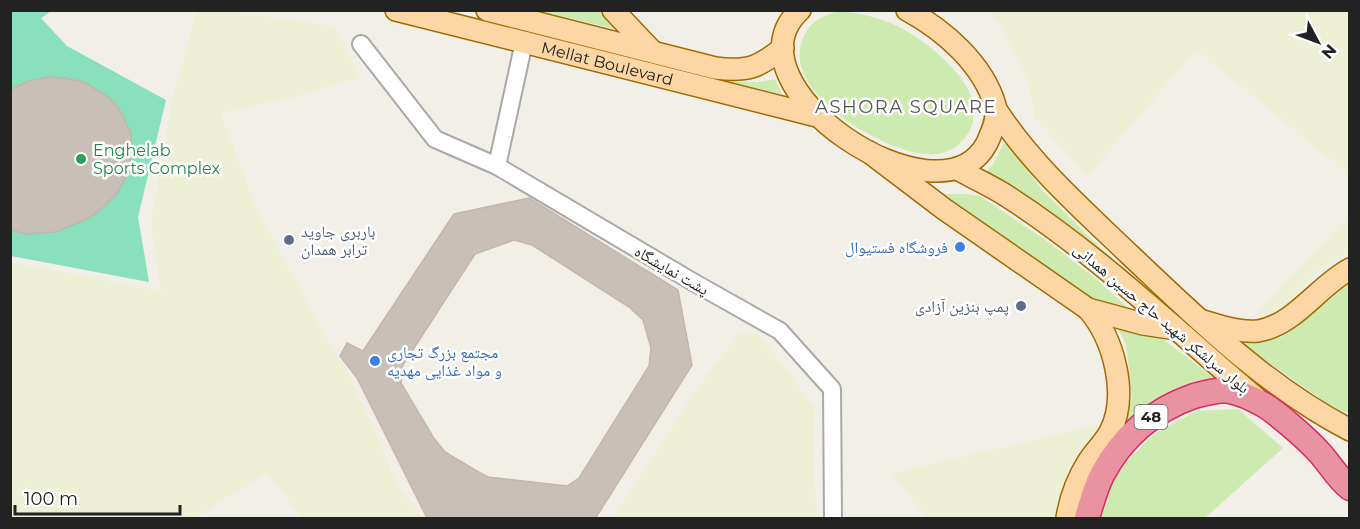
<svg xmlns="http://www.w3.org/2000/svg" width="1360" height="529" viewBox="0 0 1360 529" font-family="Montserrat,'Noto Naskh Arabic',sans-serif">
  <style>
    .farmland { fill: #eef0d5 }
    .grass { fill: #cdebb0 }
    .pitch { fill: #88e0be }
    .building { fill: #c7bfb8; stroke: #c4b6ab; stroke-width: 1.5; fill-rule: evenodd }
    .lines { fill: none; stroke-linecap: round; stroke-linejoin: round }
    .minor-casing { stroke: #a9a9a9; stroke-width: 20 }
    .major-casing { stroke: #a06b00; stroke-width: 24 }
    .highway-casing { stroke: #dc2a67; stroke-width: 27 }
    .minor { stroke: #fff; stroke-width: 16 }
    .major { stroke: #fcd6a4; stroke-width: 21 }
    .highway { stroke: #e892a2; stroke-width: 24 }
    .leisure-dot { fill: #2e9e5b; stroke: #fff; stroke-width: 2 }
    .service-dot { fill: #5c6f8a; stroke: #fff; stroke-width: 2 }
    .shop-dot { fill: #3f7fe0; stroke: #fff; stroke-width: 2 }
    .labels { text-anchor: middle; stroke-width: 5; stroke-linejoin: round; paint-order: stroke }
    .shield { fill: #fff; stroke: #646464; stroke-width: 1.5 }
    .shield-label { font-size: 15px; font-weight: bold; fill: #222 }
    .street-label { font-size: 16px; fill: #222; stroke: #fff }
    .leisure-label { font-size: 16px; fill: #27864d; stroke: #fff; text-anchor: start }
    .service-label { font-size: 16px; fill: #4e5e75; stroke: #fff; text-anchor: start }
    .shop-label { font-size: 16px; fill: #366cbe; stroke: #fff; text-anchor: end }
    .neighbourhood-label { font-size: 18px; letter-spacing: 1.5px; fill: #555; stroke: #fff }
  </style>
  <rect width="100%" height="100%" fill="#f2efe9"/>
  <g class="farmland">
    <polygon points="196,11 224,11 334,26 360,77 299,96 221,113 255,205 327,340 347,371 377,436 397,485 423,518 301,518 267,472 196,518 11,518 11,262 161,291 151,224 171,105"/>
    <polygon points="988,11 1349,11 1349,175 1196,50 1088,176 1035,119 1028,80 1001,25"/>
    <polygon points="1349,215 1349,252 1323,267 1281,309 1252,318"/>
    <polygon points="739,333 758,334 815,407 813,464 817,518 613,518 697,388"/>
    <polygon points="1102,424 1077,453 1059,500 1058,518 927,518 891,473"/>
  </g>
  <g class="grass">
    <polygon points="538,11 599,11 615,29"/>
    <path d="M840,11c19,2 39,6 57,15 35,17 103,71 67,113 -11,13 -25,17 -41,15 -43,-5 -146,-64 -119,-118 8,-16 19,-21 36,-25z"/>
    <polygon points="775,79 782,94 724,81 758,82"/>
    <polygon points="1005,141 1043,191 1122,269 1067,225 984,174 993,164"/>
    <polygon points="934,194 966,194 980,196 1044,239 1095,278 1135,314 1105,308"/>
    <polygon points="1349,281 1349,413 1336,410 1243,344 1282,337 1297,327 1335,290"/>
    <path d="M1118,329l41,7 58,44c-42,9 -66,17 -93,51l8,-34 -6,-53z"/>
    <polygon points="1238,409 1283,448 1205,518 1101,518 1111,483 1130,458 1154,434 1196,411"/>
  </g>
  <polygon class="pitch" points="10,11 51,11 41,18 67,46 166,100 138,217 149,282 11,256"/>
  <g class="building">
    <polygon points="47,77 64,78 84,82 110,98 119,109 131,133 132,148 130,163 125,179 117,193 105,206 89,218 56,232 27,234 10,230 10,90 29,81"/>
    <path d="M529,198l149,92 14,75 -97,154h-165l-4,-3 -69,-138 -17,-22 7,-13 16,8 91,-137zM514,240l18,5 97,62 14,13 8,28 -2,18 -70,112 -12,8 -79,-9 -13,-7 -30,-18 -12,-15 -32,-54 2,-18 72,-111z"/>
  </g>
  <g class="lines">
    <g class="minor-casing">
      <g id="minor">
        <polyline points="524,42 497,166 693,282 780,331 832,389 833,518"/>
        <polyline points="361,44 435,139 497,166"/>
      </g>
    </g>
    <g class="major-casing">
      <g id="major">
        <path id="s1" d="M396,10l421,106"/>
        <path d="M487,10l228,58c32,4 43,0 68,-20"/>
        <polyline points="613,10 652,51"/>
        <path d="M800,10c-81,74 140,223 187,133 5,-11 12,-26 8,-38 -12,-41 -51,-75 -88,-95"/>
        <path d="M997,111c36,55 85,98 133,144 68,64 135,131 220,175"/>
        <path d="M869,152l75,57 144,100c26,30 41,86 22,123 -6,11 -15,19 -22,30 -10,16 -18,37 -21,56"/>
        <path d="M957,169c15,8 30,15 45,24 92,58 171,135 254,205"/>
        <polyline points="1088,309 1143,324 1176,329"/>
        <path d="M1203,321c17,5 37,12 55,10 37,-6 60,-45 92,-62"/>
      </g>
    </g>
    <g class="highway-casing">
      <path id="highway" d="M1087,518c4,-14 8,-29 15,-43 20,-38 52,-65 92,-79 11,-3 25,-7 36,-5 10,2 25,9 34,14 12,7 43,34 53,45 12,12 19,27 33,38"/>
    </g>
    <use href="#minor" class="minor"/>
    <use href="#major" class="major"/>
    <use href="#highway" class="highway"/>
  </g>
  <circle class="leisure-dot" cx="81" cy="159" r="6"/>
  <g class="service-dot">
    <circle cx="289" cy="240" r="6"/>
    <circle cx="1021" cy="306" r="6"/>
  </g>
  <g class="shop-dot">
    <circle cx="960" cy="247" r="6"/>
    <circle cx="375" cy="361" r="6"/>
  </g>
  <g class="labels">
    <rect class="shield" x="1134.5" y="405" width="33" height="24" rx="4.5"/>
    <g class="shield-label">
      <text x="1151" y="422">48</text>
    </g>
    <g class="street-label">
      <text dy="6" stroke="none"><textPath href="#s1" startOffset="218">Mellat Boulevard</textPath></text>
      <text transform="translate(672 270) rotate(30)" y="6">پشت نمایشگاه</text>
      <text transform="translate(1162 318) rotate(40)" y="6">بلوار سرلشکر شهید حاج حسین همدانی</text>
    </g>
    <g class="leisure-label">
      <text x="93" y="156">Enghelab<tspan x="93" dy="18">Sports Complex</tspan></text>
    </g>
    <g class="service-label">
      <text x="301" y="237">باربری جاوید<tspan x="301" dy="18">ترابر همدان</tspan></text>
      <text x="1009" y="312" text-anchor="end">پمپ بنزین آزادی</text>
    </g>
    <g class="shop-label">
      <text x="948" y="253">فروشگاه فستیوال</text>
      <text x="387" y="358" text-anchor="start">مجتمع بزرگ تجاری<tspan x="387" dy="18">و مواد غذایی مهدیه</tspan></text>
    </g>
    <g class="neighbourhood-label">
      <text x="906" y="113">ASHORA SQUARE</text>
    </g>
  </g>
  <rect width="1360" height="529" fill="none" stroke="#222222" stroke-width="24"/>
  <g transform="translate(1318 42) rotate(131)" stroke="#ffffff" stroke-width="4.5" paint-order="stroke">
  <path d="M0-4.5L10 22L0 15L-10 22Z" fill="#222222"/>
  <text y="-9" font-size="16" font-weight="bold" text-anchor="middle" fill="#222222">N</text>
  </g>
  <path d="M15 505v9h165v-9" fill="none" stroke="#222222" stroke-width="3"/>
  <text x="24" y="505" font-size="18" fill="#222222" stroke="#ffffff" stroke-width="4.5" paint-order="stroke">100 m</text>
</svg>
